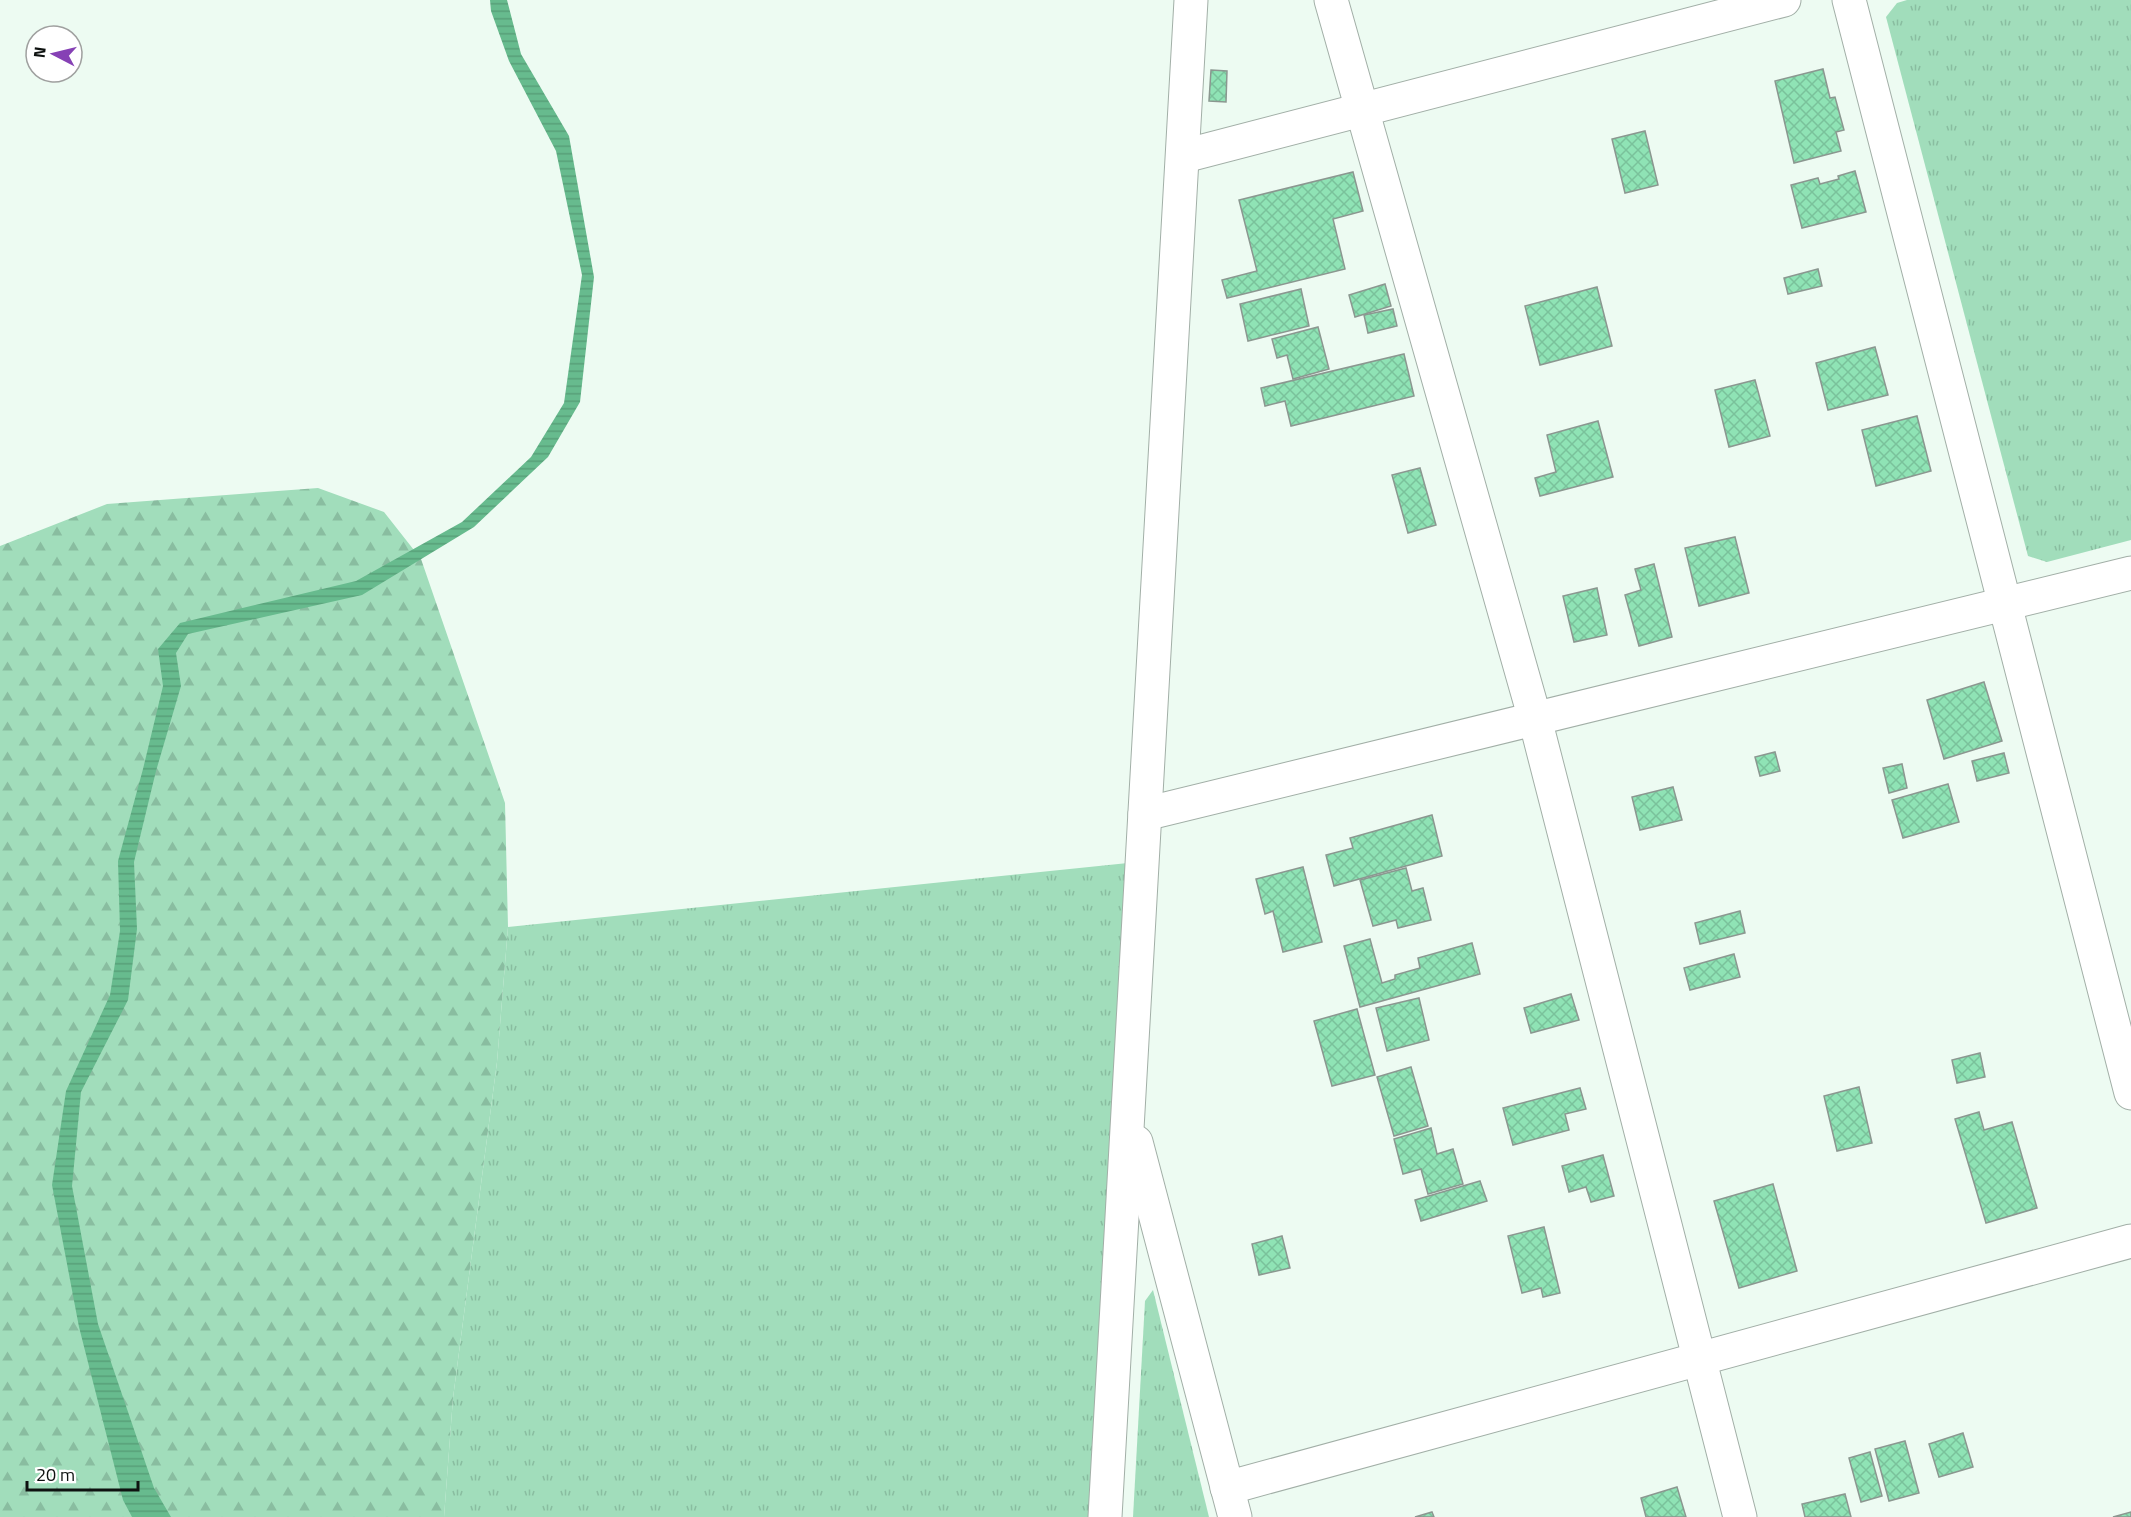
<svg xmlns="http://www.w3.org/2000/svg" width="2131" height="1517" viewBox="0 0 2131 1517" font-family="'Titillium Web',sans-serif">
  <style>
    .grass { fill: url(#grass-tufts) }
    .forest { fill: url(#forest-firs) }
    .water { fill: url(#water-rules) }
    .building { fill: url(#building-cross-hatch); stroke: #8b9790; stroke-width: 1.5 }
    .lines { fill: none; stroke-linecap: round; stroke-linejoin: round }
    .minor-casing { stroke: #a2afa7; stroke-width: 35 }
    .minor { stroke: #fff; stroke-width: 33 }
  </style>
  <defs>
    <pattern id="grass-tufts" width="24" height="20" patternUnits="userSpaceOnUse" patternTransform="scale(1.5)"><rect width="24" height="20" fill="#a1ddbb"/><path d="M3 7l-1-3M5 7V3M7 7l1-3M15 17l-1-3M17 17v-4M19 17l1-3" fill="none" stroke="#89bda0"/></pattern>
    <pattern id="forest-firs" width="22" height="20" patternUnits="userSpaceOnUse" patternTransform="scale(1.5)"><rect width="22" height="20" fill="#a1ddbb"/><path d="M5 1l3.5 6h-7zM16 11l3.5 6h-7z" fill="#89bda0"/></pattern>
    <pattern id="water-rules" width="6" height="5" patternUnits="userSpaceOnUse" patternTransform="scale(1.5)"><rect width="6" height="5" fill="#67bb8e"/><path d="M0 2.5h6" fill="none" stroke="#58a079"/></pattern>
    <pattern id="building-cross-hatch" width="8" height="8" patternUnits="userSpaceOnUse" patternTransform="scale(1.5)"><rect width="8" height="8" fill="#8fe3b5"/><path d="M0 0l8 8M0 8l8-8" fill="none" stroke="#7ac29b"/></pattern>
  </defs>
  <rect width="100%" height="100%" fill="#edfbf2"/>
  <g class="grass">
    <polygon points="1907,0 2131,0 2131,540 2047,562 2028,556 1886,17 1897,3"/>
    <polygon points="1128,863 1092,1517 444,1517 453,1398 497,1062 508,927"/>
    <polygon points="1153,1290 1209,1517 1133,1517 1145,1301"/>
  </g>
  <polygon class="forest" points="318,488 384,512 421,559 505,803 508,927 497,1062 453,1398 444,1517 0,1517 0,546 107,504"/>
  <polygon class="water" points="490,0 507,0 521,54 569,136 594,277 580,402 548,457 474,527 362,595 188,634 176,653 181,686 156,771 134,862 137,929 128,1000 81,1092 72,1186 98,1324 154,1488 171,1517 132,1517 123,1500 79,1327 52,1185 66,1091 110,995 120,931 118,861 143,769 163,686 158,649 180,623 356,581 462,522 531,457 564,403 582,275 556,151 509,61 491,11"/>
  <g class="building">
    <polygon points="1823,69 1830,98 1835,97 1844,130 1836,132 1841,151 1794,163 1775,81"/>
    <polygon points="1211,70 1227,71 1226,102 1209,101"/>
    <polygon points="1645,131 1658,185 1625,193 1612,139"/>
    <polygon points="1855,171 1866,212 1802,228 1791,185 1818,178 1820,184 1839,179 1838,176"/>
    <polygon points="1353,172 1363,211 1333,219 1345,269 1227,298 1222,280 1257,271 1239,200"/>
    <polygon points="1818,269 1822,286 1788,294 1784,278"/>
    <polygon points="1385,284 1391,306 1355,317 1349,295"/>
    <polygon points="1597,287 1612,346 1540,365 1525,306"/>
    <polygon points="1301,289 1309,326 1248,341 1240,304"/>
    <polygon points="1393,309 1397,326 1368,333 1364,315"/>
    <polygon points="1318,327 1329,369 1293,379 1287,355 1277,358 1272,339"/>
    <polygon points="1875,347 1888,395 1828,410 1816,363"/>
    <polygon points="1404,354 1414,396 1291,426 1285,401 1265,406 1261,388"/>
    <polygon points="1755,380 1770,436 1729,447 1715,390"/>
    <polygon points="1917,416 1931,471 1876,486 1862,430"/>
    <polygon points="1598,421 1613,477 1540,496 1535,478 1556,472 1547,435"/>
    <polygon points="1420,468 1436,525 1408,533 1392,475"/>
    <polygon points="1735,537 1749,593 1699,606 1685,548"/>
    <polygon points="1654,564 1672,637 1639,646 1625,595 1641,590 1635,569"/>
    <polygon points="1597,588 1607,635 1574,642 1563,596"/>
    <polygon points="1984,682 2002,741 1944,759 1927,700"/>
    <polygon points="1775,752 1780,771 1760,776 1755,757"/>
    <polygon points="2004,753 2009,773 1977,781 1972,761"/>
    <polygon points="1902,764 1907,788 1889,793 1883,768"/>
    <polygon points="1948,784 1959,822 1903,838 1892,800"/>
    <polygon points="1673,787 1682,820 1640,830 1632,797"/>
    <polygon points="1432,815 1442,856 1334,886 1326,855 1353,848 1350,838"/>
    <polygon points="1303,867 1322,942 1283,952 1273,911 1265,914 1256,879"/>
    <polygon points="1406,868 1412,891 1423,888 1431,920 1398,928 1396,920 1373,926 1360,880"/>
    <polygon points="1740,911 1745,933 1700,944 1695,923"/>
    <polygon points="1370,939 1382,983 1395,979 1395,975 1420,968 1418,958 1472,943 1480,974 1360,1007 1344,946"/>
    <polygon points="1734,954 1740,977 1690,990 1684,968"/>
    <polygon points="1571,994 1579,1020 1531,1033 1524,1008"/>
    <polygon points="1419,998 1429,1040 1387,1051 1376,1008"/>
    <polygon points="1357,1009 1375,1075 1332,1086 1314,1021"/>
    <polygon points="1980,1053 1985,1077 1957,1083 1952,1060"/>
    <polygon points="1411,1067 1428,1126 1394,1136 1377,1077"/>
    <polygon points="1859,1087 1872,1143 1837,1151 1824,1096"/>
    <polygon points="1580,1088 1586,1109 1565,1114 1569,1130 1513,1145 1503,1108"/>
    <polygon points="1979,1112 1984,1130 2012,1122 2037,1208 1986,1223 1955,1119"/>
    <polygon points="1431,1128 1437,1154 1453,1149 1463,1184 1428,1194 1421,1169 1403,1174 1394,1139"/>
    <polygon points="1603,1155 1614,1196 1591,1202 1586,1187 1569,1192 1562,1166"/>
    <polygon points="1480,1181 1487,1201 1421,1221 1415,1200"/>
    <polygon points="1773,1184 1797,1271 1739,1288 1714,1201"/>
    <polygon points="1544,1227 1560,1293 1543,1297 1541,1288 1522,1293 1508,1236"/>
    <polygon points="1282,1236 1290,1268 1259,1275 1252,1244"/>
    <polygon points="1963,1433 1973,1467 1939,1477 1929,1444"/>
    <polygon points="1905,1441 1919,1493 1889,1501 1875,1449"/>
    <polygon points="1870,1452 1882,1496 1861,1502 1849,1458"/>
    <polygon points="1677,1487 1686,1517 1646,1517 1641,1498"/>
    <polygon points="1845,1494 1851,1517 1805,1517 1802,1504"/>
    <polygon points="1432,1512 1434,1517 1415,1517"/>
    <polygon points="2131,1512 2131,1517 2113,1517"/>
  </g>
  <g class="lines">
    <g class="minor-casing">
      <g id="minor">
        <polyline points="1331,0 1535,719 1740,1517"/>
        <polyline points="1849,0 2131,1093"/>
        <polyline points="1184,156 1784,0"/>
        <polyline points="1145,814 2131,573"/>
        <polyline points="1136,1142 1235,1517"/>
        <polyline points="1227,1488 2131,1241"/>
        <polyline points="1105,1517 1191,0"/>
      </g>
    </g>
    <use href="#minor" class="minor"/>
  </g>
  <g transform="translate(54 54) rotate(277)"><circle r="28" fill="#ffffff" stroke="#9fa09f" stroke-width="1.5"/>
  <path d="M0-4.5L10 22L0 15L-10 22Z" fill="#8641b5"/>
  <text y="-9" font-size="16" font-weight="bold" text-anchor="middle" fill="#0e1210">N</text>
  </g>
  <path d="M27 1481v9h111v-9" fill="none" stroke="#0e1210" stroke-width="3"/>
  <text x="36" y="1481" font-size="18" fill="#0e1210" stroke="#ffffff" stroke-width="4.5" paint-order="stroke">20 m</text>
</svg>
